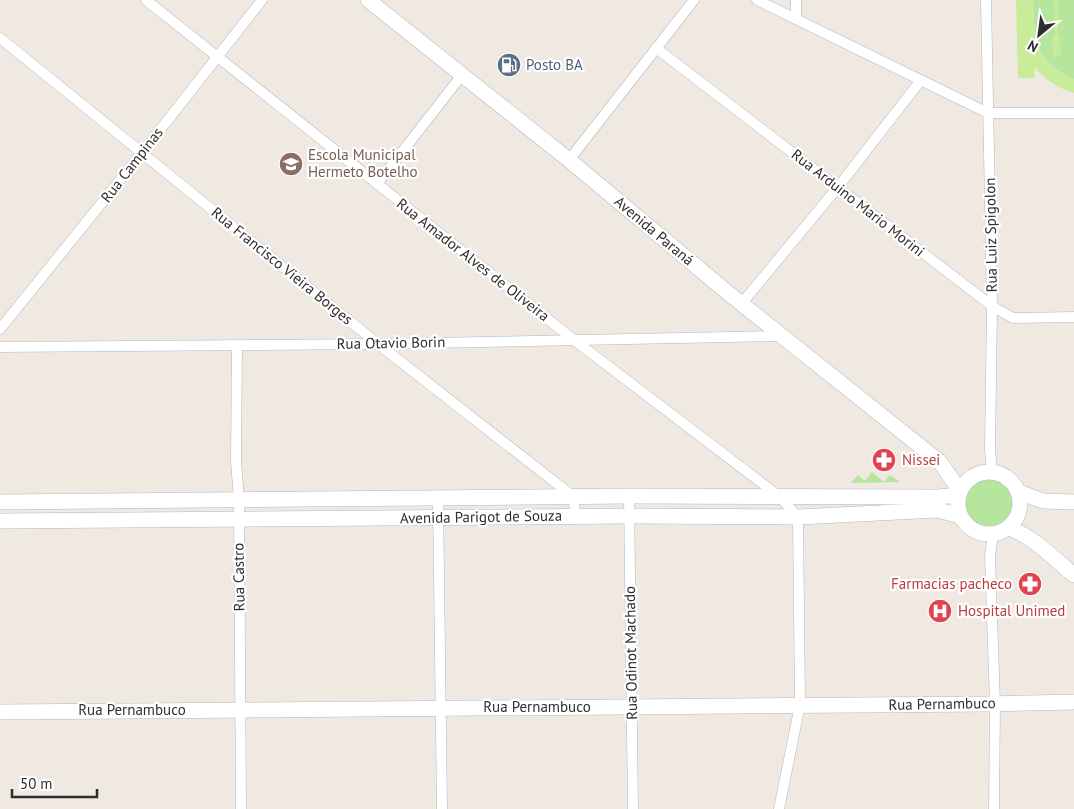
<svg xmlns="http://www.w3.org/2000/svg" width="1074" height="809" viewBox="0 0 1074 809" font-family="'PT Sans',sans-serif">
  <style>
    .green { fill: #b6e59e }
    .pitch { fill: #c9ec9a }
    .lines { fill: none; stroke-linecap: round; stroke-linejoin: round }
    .street-casing { stroke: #b4b7c1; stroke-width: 11 }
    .secondary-casing { stroke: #b4b7c1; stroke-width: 16 }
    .street { stroke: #fff; stroke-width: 10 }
    .secondary { stroke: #fff; stroke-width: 15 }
    .labels { text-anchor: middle; stroke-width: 4.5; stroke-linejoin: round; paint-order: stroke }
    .service-label { font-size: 15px; fill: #4e5e75; stroke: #fff; text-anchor: start }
    .education-label { font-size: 15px; fill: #785e54; stroke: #fff; text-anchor: start }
    .street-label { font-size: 15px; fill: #2e2e2e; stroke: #fff }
    .health-label { font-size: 15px; fill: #be3a42; stroke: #fff; text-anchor: start }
  </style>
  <rect width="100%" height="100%" fill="#efe9e1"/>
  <g class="green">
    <path d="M1033,0h41v80c-39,-18 -40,-41 -41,-80z"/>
    <polygon points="872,472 884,482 890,475 900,482 851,483 858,475 865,481"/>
    <circle cx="989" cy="503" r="24"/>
  </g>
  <g class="pitch">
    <path d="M1016,0h17c1,37 2,64 41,80v13c-16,-5 -29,-13 -39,-26v11h-17z"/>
    <polygon points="1054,0 1058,0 1058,37 1060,37 1061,55 1053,55 1052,37 1055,37"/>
  </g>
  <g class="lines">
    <g class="street-casing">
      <g id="street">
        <polyline points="146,0 574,340 780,497 798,517 800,705 779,809"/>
        <polyline points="757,0 988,113 1074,113"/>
        <polyline points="796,0 796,19"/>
        <polyline points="986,0 992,306 990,449 992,471"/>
        <polyline points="0,38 378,344 574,497 575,517"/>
        <polyline points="656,48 992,306 1013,318 1074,317"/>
        <polyline points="569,160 694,0"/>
        <polyline points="377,184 462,75"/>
        <polyline points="742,303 838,187 921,80"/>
        <polyline points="0,329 142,153 262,0"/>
        <polyline points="237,345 236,461 239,500 241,809"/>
        <polyline points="0,347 378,344 781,336"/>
        <polyline points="629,496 633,809"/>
        <polyline points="438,498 442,809"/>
        <polyline points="993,534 990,556 995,704 994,809"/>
      </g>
    </g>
    <g class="secondary-casing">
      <g id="secondary">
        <polyline points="368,0 569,160 733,297 940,462 960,491"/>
        <circle cx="989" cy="503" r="31"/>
        <polyline points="1019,492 1043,501 1074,502"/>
        <polyline points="0,502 629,496 938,497 959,495"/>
        <polyline points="0,521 629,516 798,517 938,510 960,516"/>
        <path d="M1009,528c25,9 44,30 65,47"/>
        <polyline points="0,712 988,704 1074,702"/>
      </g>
    </g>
    <use href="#street" class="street"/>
    <use href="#secondary" class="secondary"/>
  </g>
  <defs>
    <g id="fuel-disc" transform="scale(1.25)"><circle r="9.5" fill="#5c6f8a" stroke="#fff"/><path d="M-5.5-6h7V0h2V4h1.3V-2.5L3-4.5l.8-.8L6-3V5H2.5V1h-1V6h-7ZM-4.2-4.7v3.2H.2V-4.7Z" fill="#fff"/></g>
    <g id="school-disc" transform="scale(1.25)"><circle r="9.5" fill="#8d6e63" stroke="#fff"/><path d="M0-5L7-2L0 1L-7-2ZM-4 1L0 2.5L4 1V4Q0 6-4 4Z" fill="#fff"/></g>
    <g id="pharmacy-disc" transform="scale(1.25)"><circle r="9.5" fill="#e0444e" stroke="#fff"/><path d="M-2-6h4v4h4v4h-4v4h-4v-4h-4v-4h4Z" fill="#fff"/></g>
    <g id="hospital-disc" transform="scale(1.25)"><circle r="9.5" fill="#e0444e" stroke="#fff"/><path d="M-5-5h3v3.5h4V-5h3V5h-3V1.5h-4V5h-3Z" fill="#fff"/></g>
  </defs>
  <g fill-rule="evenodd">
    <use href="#fuel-disc" x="509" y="65"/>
    <use href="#school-disc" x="291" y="164"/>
    <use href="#pharmacy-disc" x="884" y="460"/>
    <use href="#pharmacy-disc" x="1030" y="584"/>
    <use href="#hospital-disc" x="940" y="611"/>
  </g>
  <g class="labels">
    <g class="service-label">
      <text x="526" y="70">Posto BA</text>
    </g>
    <g class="education-label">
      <text x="308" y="160">Escola Municipal<tspan x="308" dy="17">Hermeto Botelho</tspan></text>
    </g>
    <g class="street-label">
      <text transform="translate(132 165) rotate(-52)" y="5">Rua Campinas</text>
      <text transform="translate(858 203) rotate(38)" y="5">Rua Arduino Mario Morini</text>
      <text transform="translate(654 231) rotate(40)" y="5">Avenida Paraná</text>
      <text transform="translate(991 235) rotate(-91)" y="5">Rua Luiz Spigolon</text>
      <text transform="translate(473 260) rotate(38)" y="5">Rua Amador Alves de Oliveira</text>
      <text transform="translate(282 266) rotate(39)" y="5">Rua Francisco Vieira Borges</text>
      <text transform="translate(391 343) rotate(-1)" y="5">Rua Otavio Borin</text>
      <text transform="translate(481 517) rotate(-1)" y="5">Avenida Parigot de Souza</text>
      <text transform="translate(239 577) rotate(-91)" y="5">Rua Castro</text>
      <text transform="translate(631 653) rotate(-91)" y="5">Rua Odinot Machado</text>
      <text transform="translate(942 704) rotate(-1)" y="5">Rua Pernambuco</text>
      <text x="537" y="712">Rua Pernambuco</text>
      <text x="132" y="715">Rua Pernambuco</text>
    </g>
    <g class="health-label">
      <text x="902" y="465">Nissei</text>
      <text x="1012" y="589" text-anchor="end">Farmacias pacheco</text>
      <text x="958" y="616">Hospital Unimed</text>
    </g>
  </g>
  <g transform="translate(1039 35) rotate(209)" stroke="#ffffff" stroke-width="4" paint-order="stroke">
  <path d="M0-4L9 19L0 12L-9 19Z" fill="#2e2e2e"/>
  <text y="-8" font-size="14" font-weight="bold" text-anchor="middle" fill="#2e2e2e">N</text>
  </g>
  <path d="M12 789v8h85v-8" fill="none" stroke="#2e2e2e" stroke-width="2.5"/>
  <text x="20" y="789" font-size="15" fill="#2e2e2e" stroke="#ffffff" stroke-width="4" paint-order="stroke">50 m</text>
</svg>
